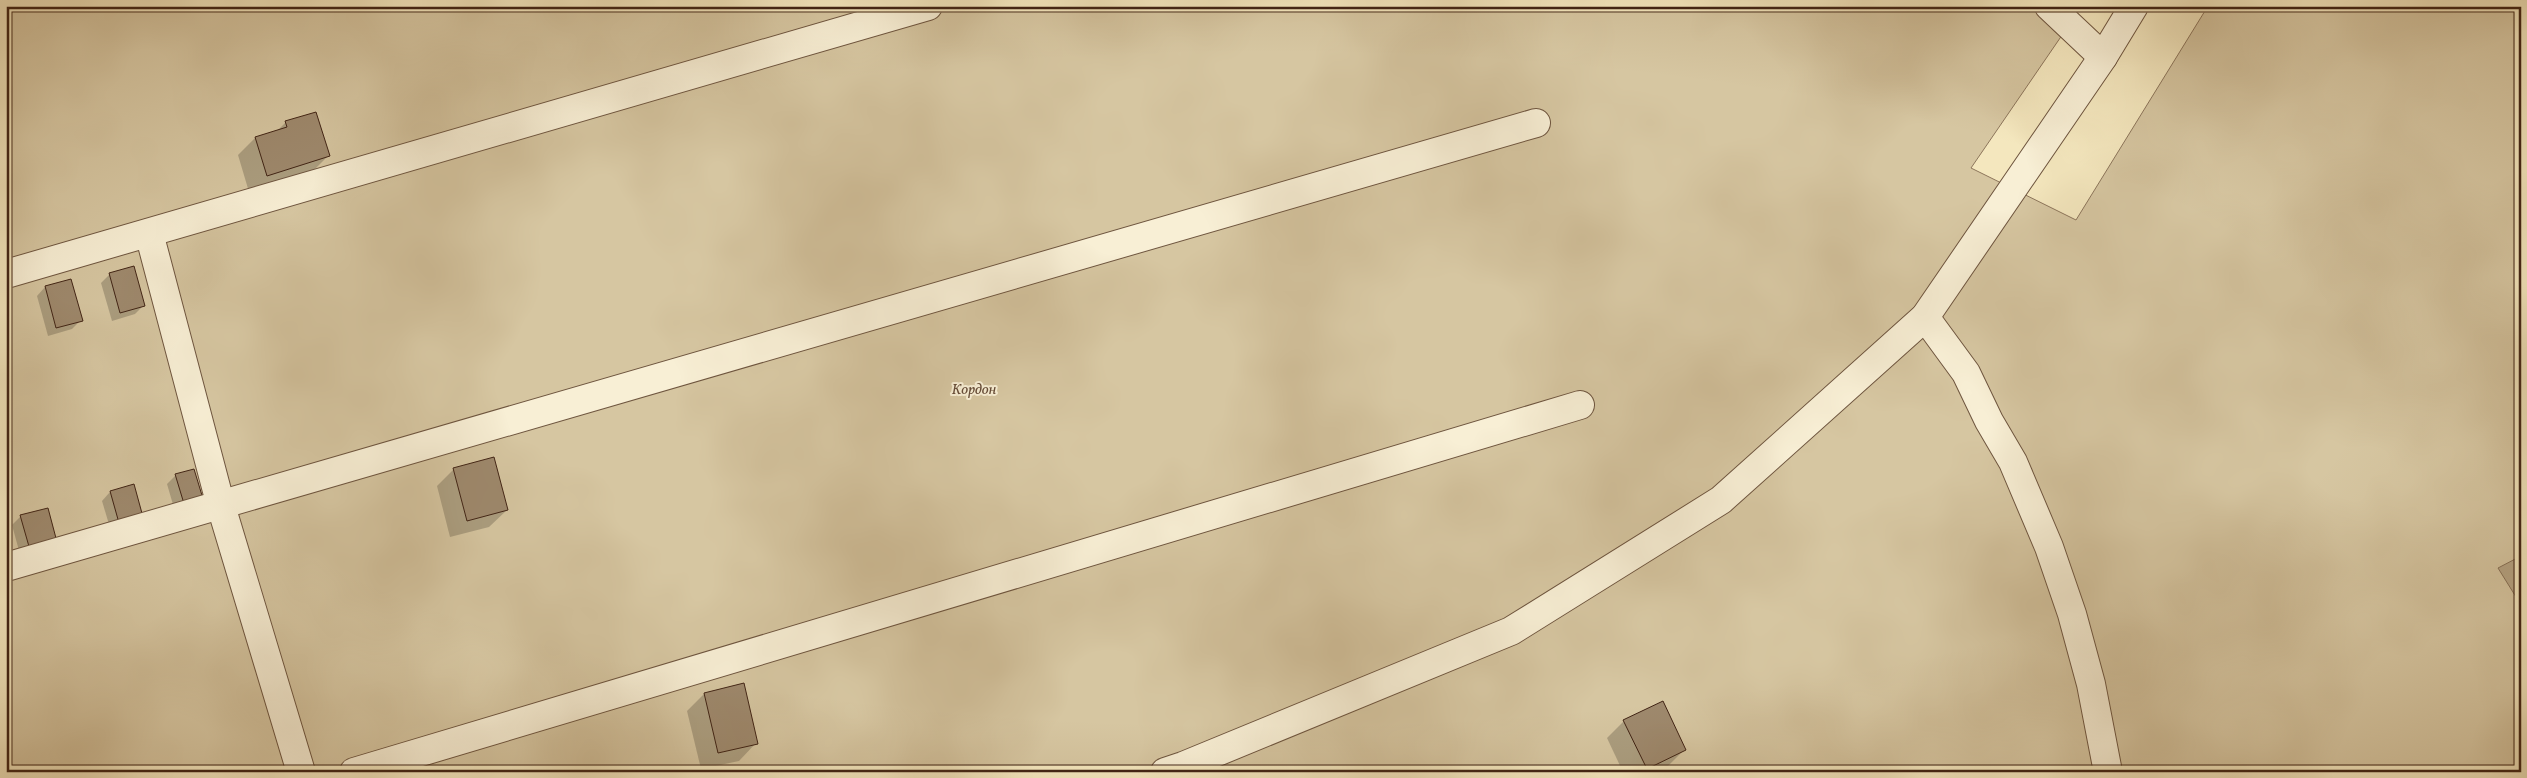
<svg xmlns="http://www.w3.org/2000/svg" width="2527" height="778" viewBox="0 0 2527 778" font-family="Vollkorn,serif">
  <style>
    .green { fill: #d6c6a1; stroke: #8c755b }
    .water { fill: #b7a585; stroke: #887158 }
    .shadow { fill: #0003 }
    .building { fill: #9e896d; stroke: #412415 }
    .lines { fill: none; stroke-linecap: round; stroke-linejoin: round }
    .minor-casing { stroke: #6e553f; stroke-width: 30 }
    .minor { stroke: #f8efd5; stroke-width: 28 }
    .labels { text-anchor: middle; stroke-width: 4; stroke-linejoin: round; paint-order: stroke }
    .park-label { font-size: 15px; font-style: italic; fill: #664c38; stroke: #f8efd5 }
  </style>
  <rect width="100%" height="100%" fill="#f4e7be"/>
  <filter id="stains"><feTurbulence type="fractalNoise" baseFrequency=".004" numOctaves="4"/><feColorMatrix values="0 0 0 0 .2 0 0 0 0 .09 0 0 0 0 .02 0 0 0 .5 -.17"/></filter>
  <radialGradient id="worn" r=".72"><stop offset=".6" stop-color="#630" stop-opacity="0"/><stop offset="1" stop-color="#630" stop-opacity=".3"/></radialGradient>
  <polygon class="green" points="6,6 2082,6 1971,168 2076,220 2208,6 2521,6 2521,772 6,772"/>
  <polygon class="water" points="2521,556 2521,605 2498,568"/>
  <g class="shadow">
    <polygon points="286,122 328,156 311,173 249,192 238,155 255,138 277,131"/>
    <polygon points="110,274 143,306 135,314 112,321 101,283"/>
    <polygon points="70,280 81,320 72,329 48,336 37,296 45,287"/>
    <polygon points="454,469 507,510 489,527 450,537 437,486"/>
    <polygon points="176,475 194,510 176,515 167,484"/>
    <polygon points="133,486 142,516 111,531 102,501 110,492"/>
    <polygon points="21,516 55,542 21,558 12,525"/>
    <polygon points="704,694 756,743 739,761 701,769 687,711"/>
    <polygon points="1624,721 1684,750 1667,767 1658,772 1623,772 1607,738"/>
  </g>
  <g class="building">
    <polygon points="316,112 330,156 267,176 255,137 287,127 285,121"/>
    <polygon points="134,266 145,306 120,313 109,273"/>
    <polygon points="71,279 83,321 56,328 45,286"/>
    <polygon points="494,457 508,510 467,521 453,468"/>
    <polygon points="194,469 204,502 185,507 175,474"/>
    <polygon points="134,484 143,517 119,523 110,491"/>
    <polygon points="48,508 57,542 30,550 20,515"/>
    <polygon points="744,683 758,744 718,753 704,693"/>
    <polygon points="1663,701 1686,750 1647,769 1623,720"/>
  </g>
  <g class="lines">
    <g class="minor-casing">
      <g id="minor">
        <polyline points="2049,6 2103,57"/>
        <polyline points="149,233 221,506 301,772"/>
        <polyline points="6,274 928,6"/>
        <polyline points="1925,317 1966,373 1989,421 2013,462 2049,547 2072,614 2091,684 2108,772"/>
        <polyline points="6,567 1536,123"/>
        <polyline points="354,772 1580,405"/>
        <polyline points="1165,772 1183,766 1511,631 1721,500 1925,317 2103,57 2134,6"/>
      </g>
    </g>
    <use href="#minor" class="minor"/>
  </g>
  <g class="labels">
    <g class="park-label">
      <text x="974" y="394">Кордон</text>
    </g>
  </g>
  <rect width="2527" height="778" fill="none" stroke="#f4e7be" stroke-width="25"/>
  <rect x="8" y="8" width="2512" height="763" fill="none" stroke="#412415" stroke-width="2.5"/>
  <rect x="12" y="12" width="2502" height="753" fill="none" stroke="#412415"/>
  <rect width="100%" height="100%" filter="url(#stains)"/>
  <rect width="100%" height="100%" fill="url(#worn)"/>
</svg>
